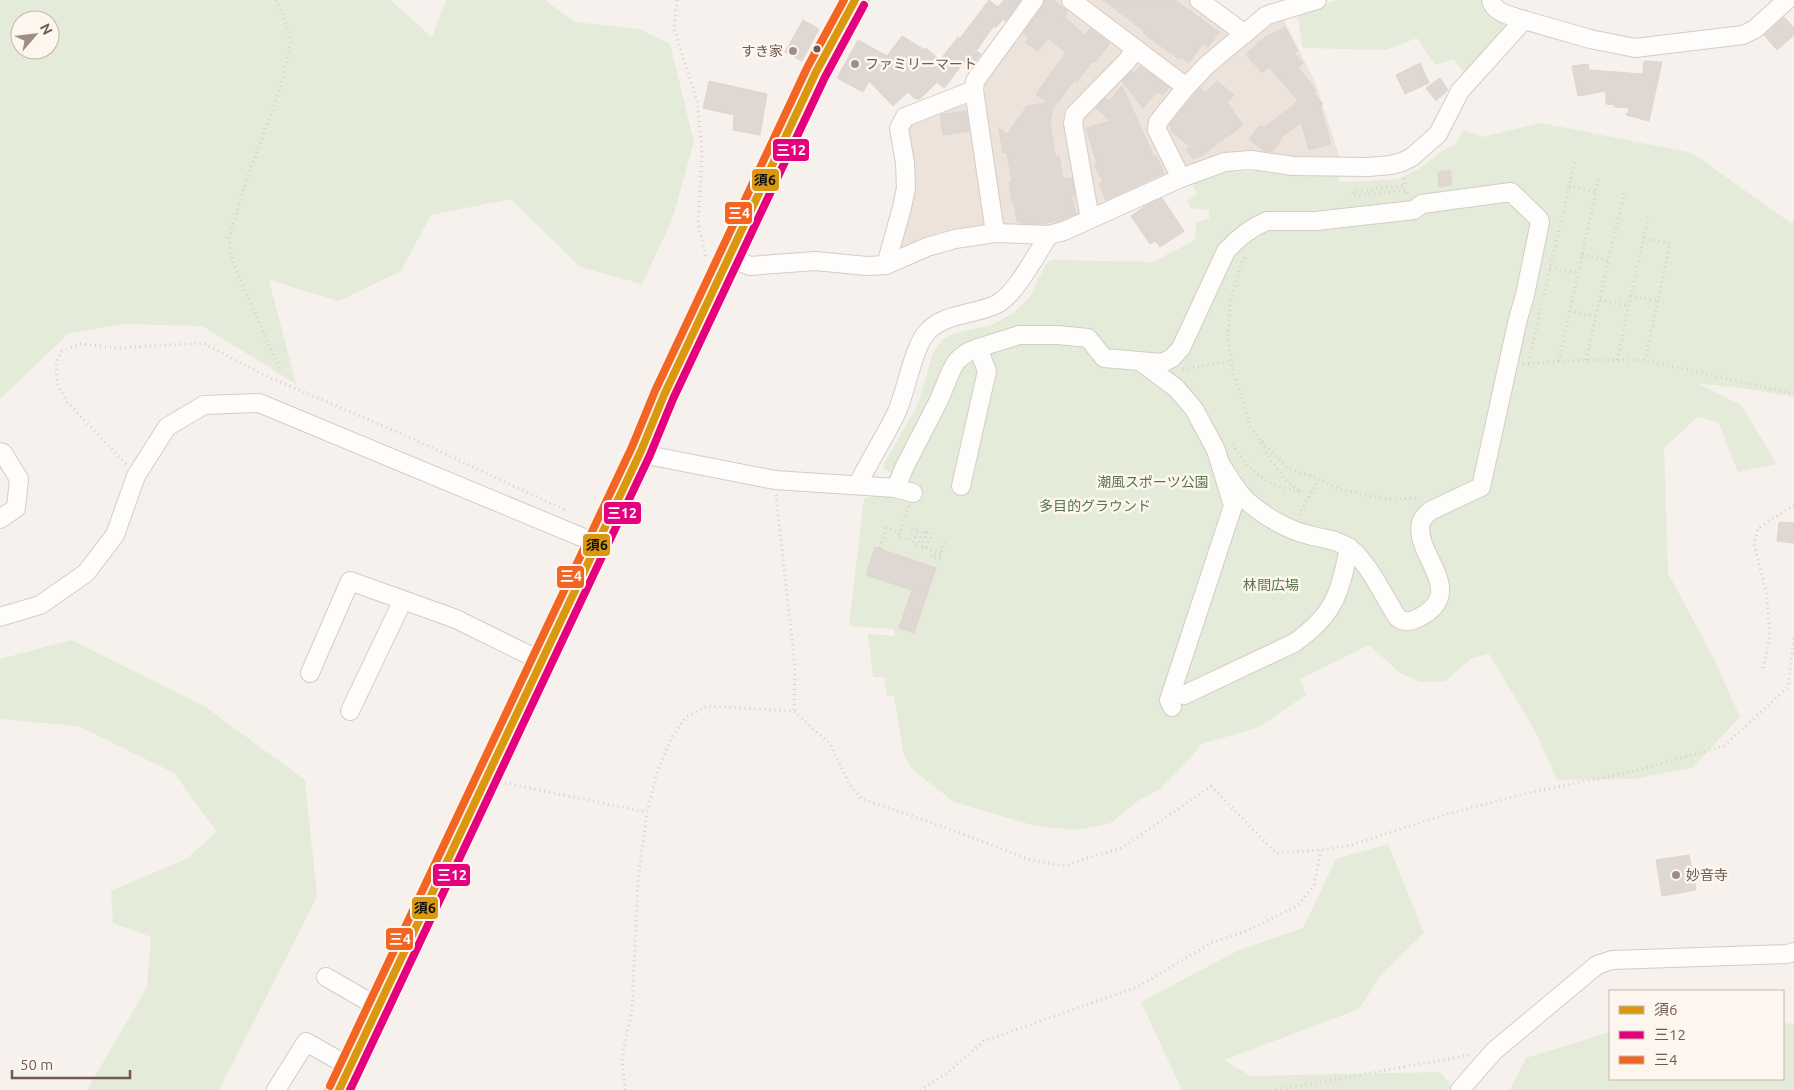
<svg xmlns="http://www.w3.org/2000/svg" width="1794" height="1090" viewBox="0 0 1794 1090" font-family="Ubuntu,'Noto Sans JP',sans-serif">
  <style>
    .residential { fill: #eee3da }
    .green { fill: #e4ebd8; fill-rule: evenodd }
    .building { fill: #dfd7d2; stroke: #ded5cf }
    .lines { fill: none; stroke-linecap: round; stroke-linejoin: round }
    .minor-casing { stroke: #d3cdc7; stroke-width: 20 }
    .highway-casing { stroke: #d4ccc7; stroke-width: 29 }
    .path { stroke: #d7d0cc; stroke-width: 3; stroke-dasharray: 1 4; stroke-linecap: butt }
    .minor { stroke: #fefdfc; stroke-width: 18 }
    .highway { stroke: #f0e8e5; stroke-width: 26 }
    .bus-1-casing { stroke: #fdf6ee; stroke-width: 11 }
    .bus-2-casing { stroke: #fdf6ee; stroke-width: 11 }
    .bus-3-casing { stroke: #fdf6ee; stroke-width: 11 }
    .bus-1 { stroke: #dc9710; stroke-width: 8 }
    .bus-2 { stroke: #e5007d; stroke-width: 8 }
    .bus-3 { stroke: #f26522; stroke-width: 8 }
    .bus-dot { fill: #71594f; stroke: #fdf6ee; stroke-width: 2 }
    .poi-dot { fill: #a08e86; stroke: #fdf6ee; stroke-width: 2 }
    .labels { text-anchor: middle; stroke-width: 5; stroke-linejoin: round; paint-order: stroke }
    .poi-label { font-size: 14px; fill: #71594f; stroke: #fdf6ee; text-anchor: start }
    .park-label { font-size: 14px; fill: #587648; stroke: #fdf6ee }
    .line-badge { stroke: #fdf6ee; stroke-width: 2 }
    .badge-label { font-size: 14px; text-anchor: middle; font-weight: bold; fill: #fff }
    .pale-badge-label { font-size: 14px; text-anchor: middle; font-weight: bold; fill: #111 }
  </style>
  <rect width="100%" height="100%" fill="#f6f1ec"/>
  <g class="residential">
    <polygon points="1040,0 1060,0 1122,46 1123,56 1067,113 1082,215 1051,229 1001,225 981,93 983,83"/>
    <polygon points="1085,0 1192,0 1231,28 1231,38 1193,73 1184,76"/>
    <polygon points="1282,16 1315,82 1340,158 1189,169 1181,164 1164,131 1166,122 1210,70 1258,29"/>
    <polygon points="1140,60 1173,86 1175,92 1151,120 1148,128 1170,172 1170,177 1100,210 1093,206 1081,117 1133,62"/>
    <polygon points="960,101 969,106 987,223 983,230 901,254 896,250 908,122"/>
  </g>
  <g class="green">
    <path d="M0,0h390l42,37 14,-37h99l29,22 65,7 31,15 24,98 -22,78 -30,64 -62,-17 -69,-68 -80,16 -30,56 -62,30 -70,-21 27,104 -94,-58 -78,-2 -55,9 -69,66zM20,20h30v30h-30z"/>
    <polygon points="1338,0 1483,0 1485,11 1504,21 1506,32 1466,75 1454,59 1435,65 1417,38 1386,50 1303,48 1297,12"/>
    <polygon points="1541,123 1692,153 1791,223 1794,222 1794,397 1756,390 1697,383 1741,405 1777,464 1738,472 1718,422 1698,417 1664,448 1668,573 1712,655 1740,717 1692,768 1632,779 1557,780 1535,731 1489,654 1472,658 1445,681 1420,682 1400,673 1369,645 1300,679 1306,695 1259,727 1202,744 1184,765 1159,790 1139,800 1111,823 1077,830 1035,826 954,802 913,770 904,755 894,696 887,696 884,677 873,677 868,634 895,636 894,629 849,626 864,498 876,496 880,478 885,478 892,473 884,469 883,466 918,404 933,353 937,347 942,340 955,333 992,325 1013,313 1029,298 1046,264 1052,260 1153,262 1195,240 1196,222 1209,219 1209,210 1191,208 1187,201 1197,195 1192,184 1228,172 1270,171 1302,176 1339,175 1338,181 1346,182 1398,179 1419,169 1439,153 1454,145 1464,130 1482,137"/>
    <polygon points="71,640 204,706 305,780 317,897 219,1090 87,1090 147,987 151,937 113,923 111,891 186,859 217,832 174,773 78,726 0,719 0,659"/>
    <polygon points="1388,844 1424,933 1381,975 1359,1009 1224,1060 1251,1076 1440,1072 1454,1090 1182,1090 1141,1002 1237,951 1303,928 1336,859"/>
    <polygon points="1783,1023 1794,1024 1794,1090 1510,1090 1526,1058 1610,1032 1610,1079 1783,1079"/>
  </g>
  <g class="building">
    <polygon points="989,0 998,7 1004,0 1021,0 1006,21 1003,19 996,28 994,26 976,51 981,54 972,66 965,61 944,88 937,82 920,99 915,99 908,92 893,106 869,81 863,92 837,78 858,40 887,56 902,36 925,50 926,48 940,60 958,37 960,38"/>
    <polygon points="1044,0 1053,0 1068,11 1064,17 1085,35 1090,28 1110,43 1094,63 1092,62 1077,82 1075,80 1061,98 1060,95 1061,99 1053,108 1050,122 1055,156 1059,156 1063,179 1072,178 1075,196 1071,196 1076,214 1060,221 1037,224 1020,223 1020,221 1017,222 1014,202 1012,203 1009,182 1012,182 1007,152 1003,153 999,128 1007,134 1027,106 1047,103 1036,94 1066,53 1048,38 1038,51 1025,42 1029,38 1023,33 1043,6"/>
    <polygon points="1103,0 1175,0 1219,32 1208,47 1203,43 1189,63 1181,57 1179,59 1151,39 1143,33 1145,32"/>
    <polygon points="1784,17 1794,28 1794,35 1777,50 1764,35"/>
    <polygon points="803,20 819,29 802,61 785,52"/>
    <polygon points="1285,27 1298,51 1294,53 1303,63 1298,67 1316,91 1314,93 1323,104 1320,106 1331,144 1309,150 1301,122 1283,136 1272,152 1264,151 1249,139 1259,126 1265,127 1298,101 1269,67 1262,73 1246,54 1264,38"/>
    <polygon points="1644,61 1662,62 1649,121 1626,115 1630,108 1615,107 1615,105 1606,104 1606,91 1578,96 1572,66 1588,64 1589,70 1643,74"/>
    <polygon points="1420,63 1429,83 1405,94 1396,75"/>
    <polygon points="1140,66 1169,87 1163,95 1157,92 1143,108 1122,81 1132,71 1134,73"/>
    <polygon points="1440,78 1448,90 1436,101 1426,88"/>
    <polygon points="709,81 767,94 760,135 733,130 734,115 703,108"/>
    <polygon points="1217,81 1234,95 1227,103 1243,125 1204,154 1193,159 1186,150 1190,147 1170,130 1173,128 1169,125 1200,88 1206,93"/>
    <polygon points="1122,86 1154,157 1156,156 1164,173 1106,200 1099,184 1103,182 1094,165 1097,163 1086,128 1111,121 1096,108 1105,98 1109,101"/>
    <polygon points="966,111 969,131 943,135 940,115"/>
    <polygon points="1450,170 1452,185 1439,187 1438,172"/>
    <polygon points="1162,198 1184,231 1160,247 1155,241 1150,244 1131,216 1148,204"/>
    <polygon points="1779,522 1794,523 1794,543 1777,541"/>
    <polygon points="875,547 936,568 914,633 899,628 912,590 866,575"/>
    <polygon points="1689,855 1696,890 1662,896 1656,860"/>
  </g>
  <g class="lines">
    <g class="minor-casing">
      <g id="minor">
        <polyline points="1071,0 1186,87"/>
        <polyline points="1199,0 1245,34"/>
        <path d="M1491,0c3,14 22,16 33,20"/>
        <polyline points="1181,178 1157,130 1158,122 1186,87 1208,64 1267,15 1317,0"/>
        <polyline points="1090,219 1073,123 1075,114 1126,62 1136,49"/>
        <polyline points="995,233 974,90 975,81 1034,0"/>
        <polyline points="729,257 750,266 815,261 867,266 886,265 927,247 955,239 995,233 1049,235 1064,231 1181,178 1225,162 1251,160 1293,166 1368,167 1391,165 1402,162 1412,157 1438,134 1460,91 1524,20 1590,39 1635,48 1743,35 1755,29 1787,0"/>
        <polyline points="886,265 902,207 906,188 905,163 899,128 905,117 974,90"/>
        <polyline points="1141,362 1176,388 1194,409 1216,450 1233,506 1169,700 1172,707"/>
        <path d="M641,451l6,4 128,25 121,8 8,-20 34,-66 13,-31 5,-9 4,-4 8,-6 10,-4 41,-13h39l30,3 16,20 58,5 10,-5 9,-10 45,-97c11,-12 26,-24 41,-30h49l98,-11 8,-6 89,-12 28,27 1,3 -15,73 -7,24 -37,168 -51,24c-4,4 -8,7 -9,12 -8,32 49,69 -3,95 -8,4 -14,5 -21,-1 -12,-19 -30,-57 -48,-69 -12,-9 -26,-9 -40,-13 -21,-5 -45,-19 -61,-33 -11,-10 -19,-25 -27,-37"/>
        <polyline points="0,452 3,453 19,479 16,508 0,519"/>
        <path d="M858,484c12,-24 26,-46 38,-70 10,-21 17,-67 31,-82 17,-19 48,-17 70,-28 19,-10 40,-51 52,-69"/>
        <polyline points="961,486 987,371 978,348"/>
        <polyline points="896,488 913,493"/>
        <polyline points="0,617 40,605 86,573 115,535 136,476 167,427 204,405 259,403 596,543"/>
        <polyline points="310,673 350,581 456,619 541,661"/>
        <path d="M1173,689l6,5 5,1 110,-52c40,-28 46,-49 55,-96"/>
        <polyline points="350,711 403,600"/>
        <polyline points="326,977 378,1007"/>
        <polyline points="276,1090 306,1042 350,1067"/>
        <polyline points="1460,1090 1494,1051 1597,965 1612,960 1787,954 1794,952"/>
      </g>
    </g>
    <g class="highway-casing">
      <polyline id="highway" points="339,1090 641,451 664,395 816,72 855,0"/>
    </g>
    <g class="path">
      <polyline points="276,0 283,15 291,41 281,86 247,179 229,238 231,256 241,282 279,368"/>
      <polyline points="677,0 674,28 697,101 702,152 698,222 706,257"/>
      <polyline points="1404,178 1405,185 1353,192 1353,196 1407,190 1407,195"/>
      <polyline points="1569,186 1596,192"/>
      <polyline points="1644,238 1670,244 1645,360"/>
      <polyline points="1582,255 1609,261"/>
      <polyline points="1550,268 1578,273"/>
      <polyline points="1544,295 1575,160"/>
      <polyline points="1630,296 1657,301"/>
      <polyline points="1600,300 1629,306"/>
      <polyline points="1570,311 1596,317"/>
      <polyline points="1586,360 1624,193"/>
      <polyline points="1617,360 1648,217"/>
      <polyline points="1559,361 1599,176"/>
      <polyline points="1528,363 1542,301"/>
      <polyline points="1523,364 1586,360 1645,360 1794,394"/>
      <polyline points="1183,369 1230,361"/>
      <polyline points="1262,441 1287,468 1314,477 1342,490 1385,499 1420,498"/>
      <path d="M1232,444c21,31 32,40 69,48l-13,-10 -18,-22 -11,-22 -9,-11 -6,-24 -11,-31 -5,-34 2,-34 10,-38 6,-11"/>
      <polyline points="126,464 67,402 57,384 56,363 62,351 80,344 118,348 203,343 262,374 413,439 567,511"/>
      <polyline points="776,495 795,667 794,711"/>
      <polyline points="909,506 898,537 909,540 913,528 918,529 913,543 918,545 923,531 927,532"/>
      <polyline points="1299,515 1318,480"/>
      <polyline points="922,547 926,548 933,533"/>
      <polyline points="922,547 927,532"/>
      <polyline points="880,548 886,528 900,533"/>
      <polyline points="926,548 941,553"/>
      <polyline points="940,560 931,557 932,554 940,556 946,538"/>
      <polyline points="1763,668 1770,637 1767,596 1754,544 1758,528 1794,505"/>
      <polyline points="505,783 647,812"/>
      <polyline points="625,1090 622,1057 632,1010 638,881 647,812 658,769 673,735 686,717 707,706 794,711 831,745 849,784 862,799 944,827 1031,860 1065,866 1087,858 1122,848 1211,786 1276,853 1321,850 1351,845 1444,815 1528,793 1631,772 1724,746 1788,687 1794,636"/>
      <polyline points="920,1090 946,1074 984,1041 1137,987 1211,943 1244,932 1297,906 1314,885 1321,850"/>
      <polyline points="1276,1090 1470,1055"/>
    </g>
    <use href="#minor" class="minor"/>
    <use href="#highway" class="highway"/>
    <g class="bus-1-casing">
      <polyline id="bus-1" points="339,1090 641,451 664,395 816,72 855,0"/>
    </g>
    <g class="bus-2-casing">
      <polyline id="bus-2" points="350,1090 650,455 673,399 825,77 864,5"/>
    </g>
    <g class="bus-3-casing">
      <polyline id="bus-3" points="330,1086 632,447 655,391 807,68 844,0"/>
    </g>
    <use href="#bus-1" class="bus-1"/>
    <use href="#bus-2" class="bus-2"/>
    <use href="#bus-3" class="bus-3"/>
  </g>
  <circle class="bus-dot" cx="817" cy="49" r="4.5"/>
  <g class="poi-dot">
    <circle cx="793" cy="51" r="5"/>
    <circle cx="855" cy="64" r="5"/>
    <circle cx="1676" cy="875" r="5"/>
  </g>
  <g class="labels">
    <g class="poi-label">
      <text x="783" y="56" text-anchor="end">すき家</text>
      <text x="865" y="69">ファミリーマート</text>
      <text x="1686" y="880">妙音寺</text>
    </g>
    <g class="park-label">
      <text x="1153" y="487">潮風スポーツ公園</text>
      <text x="1095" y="511">多目的グラウンド</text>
      <text x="1271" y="590">林間広場</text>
    </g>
  </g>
  <g class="line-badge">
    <rect x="772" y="138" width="38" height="24" rx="5" fill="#e5007d"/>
    <rect x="751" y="168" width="29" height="24" rx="5" fill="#dc9710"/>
    <rect x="724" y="201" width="29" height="24" rx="5" fill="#f26522"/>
    <rect x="603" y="501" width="39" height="24" rx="5" fill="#e5007d"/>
    <rect x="582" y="533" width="29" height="24" rx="5" fill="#dc9710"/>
    <rect x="556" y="565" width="29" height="24" rx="5" fill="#f26522"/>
    <rect x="432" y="863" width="39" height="24" rx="5" fill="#e5007d"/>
    <rect x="411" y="896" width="28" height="24" rx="5" fill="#dc9710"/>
    <rect x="385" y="927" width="29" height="24" rx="5" fill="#f26522"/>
  </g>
  <g class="badge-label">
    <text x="791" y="155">三12</text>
    <text x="739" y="218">三4</text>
    <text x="622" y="518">三12</text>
    <text x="571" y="581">三4</text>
    <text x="452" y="880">三12</text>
    <text x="400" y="944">三4</text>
  </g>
  <g class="pale-badge-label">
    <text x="765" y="185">須6</text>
    <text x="597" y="550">須6</text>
    <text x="425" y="913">須6</text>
  </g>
  <rect x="1609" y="990" width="175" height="90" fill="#fdf6ee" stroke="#c5b7ae"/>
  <rect x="1619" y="1006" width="25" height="8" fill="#dc9710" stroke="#c5b7ae"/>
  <text x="1654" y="1015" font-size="15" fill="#71594f">須6</text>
  <rect x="1619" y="1031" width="25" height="8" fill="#e5007d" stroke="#c5b7ae"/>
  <text x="1654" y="1040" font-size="15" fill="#71594f">三12</text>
  <rect x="1619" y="1056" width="25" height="8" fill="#f26522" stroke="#c5b7ae"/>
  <text x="1654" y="1065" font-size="15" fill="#71594f">三4</text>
  <g transform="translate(35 35) rotate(62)"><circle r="24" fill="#fdf6ee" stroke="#c5b7ae"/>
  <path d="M0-4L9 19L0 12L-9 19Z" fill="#a08e86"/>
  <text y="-8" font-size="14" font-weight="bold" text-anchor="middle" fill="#71594f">N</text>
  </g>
  <path d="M12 1070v8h118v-8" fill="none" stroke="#71594f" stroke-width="2.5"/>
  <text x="20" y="1070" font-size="15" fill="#71594f" stroke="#fdf6ee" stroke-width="4" paint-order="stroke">50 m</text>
</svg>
